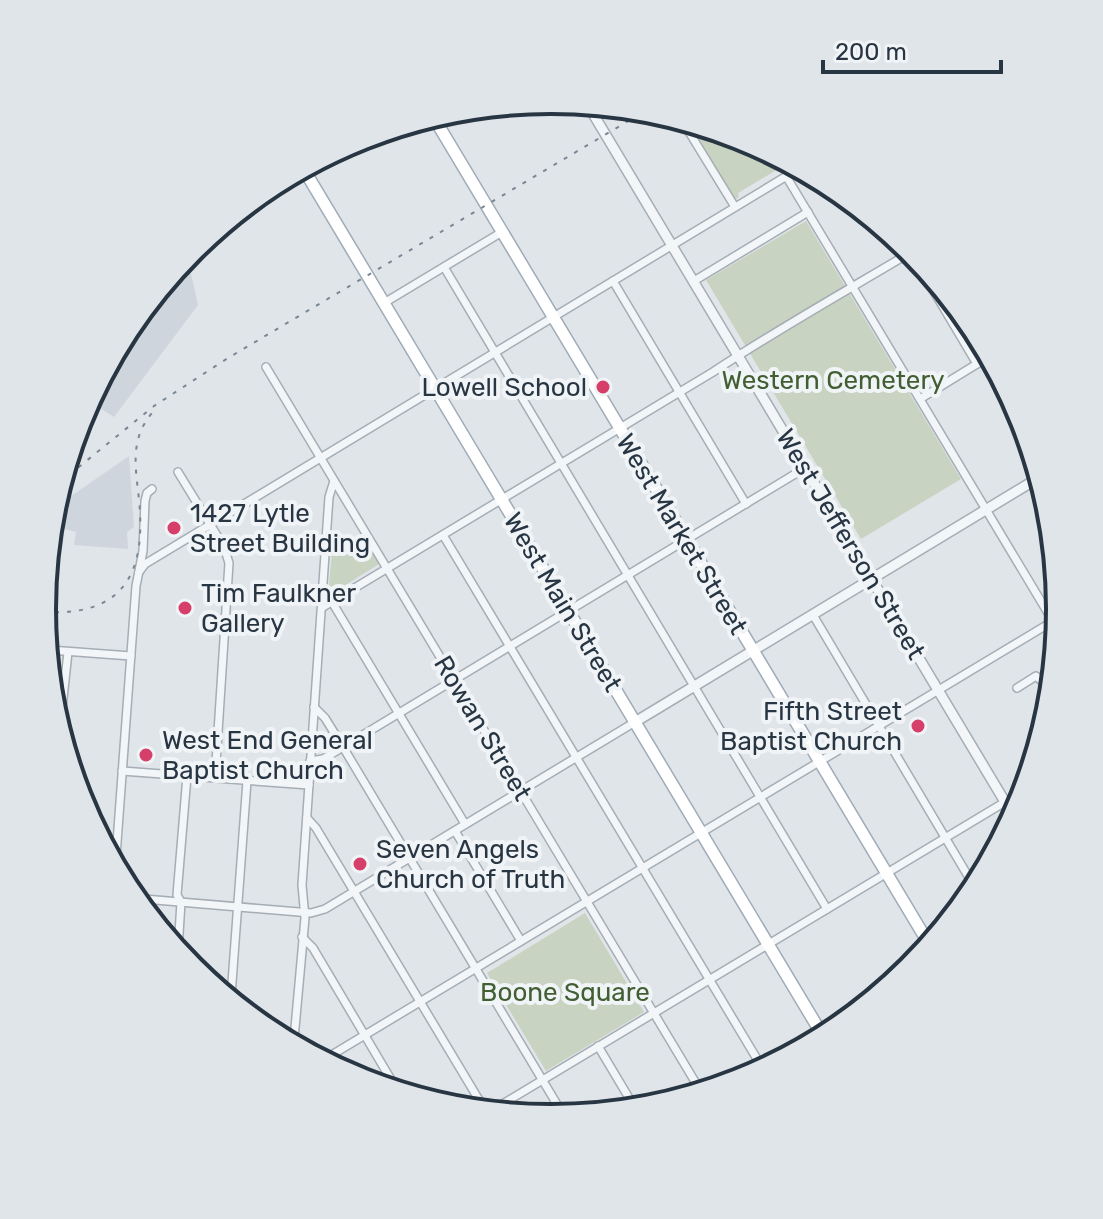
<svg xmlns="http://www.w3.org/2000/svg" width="1103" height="1219" viewBox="0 0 1103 1219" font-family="Rubik,sans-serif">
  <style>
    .built { fill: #ced5dc }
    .green { fill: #c8d4c1 }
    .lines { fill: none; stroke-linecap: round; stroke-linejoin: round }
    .minor-casing { stroke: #a5adb5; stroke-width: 10 }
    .tertiary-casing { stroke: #a5adb5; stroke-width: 12 }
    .primary-casing { stroke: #9fabb7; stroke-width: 14 }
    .minor { stroke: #f3f6f8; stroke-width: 7 }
    .tertiary { stroke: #f3f6f8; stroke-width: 9 }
    .primary { stroke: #fff; stroke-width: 11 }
    .rail { stroke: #798795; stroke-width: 2; stroke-dasharray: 4 8; stroke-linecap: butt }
    .poi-dot { fill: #d63f69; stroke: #f0f4f7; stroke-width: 3 }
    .labels { text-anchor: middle; stroke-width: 8; stroke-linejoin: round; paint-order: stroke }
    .park-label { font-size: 26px; fill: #425f34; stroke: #f0f4f7 }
    .poi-label { font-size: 26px; fill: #283543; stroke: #f0f4f7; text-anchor: start }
    .street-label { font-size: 26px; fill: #283543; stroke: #f0f4f7 }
    .rim { fill: none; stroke: #283543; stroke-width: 4 }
  </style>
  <rect width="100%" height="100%" fill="#e0e5ea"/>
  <g class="built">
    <polygon points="187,256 198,305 114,417 89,401"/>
    <polygon points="129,456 134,527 127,532 128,549 74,545 76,532 58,527 64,501"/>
  </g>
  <g class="green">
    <polygon points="701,130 747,139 785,165 738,193 739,197 736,199 706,157 705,149 696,133"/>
    <polygon points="806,221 961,479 861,539 706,280"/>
    <polygon points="361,535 379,564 328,596 332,552"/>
    <polygon points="585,913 644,1012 546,1071 487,973"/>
  </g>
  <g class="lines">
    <g class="minor-casing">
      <g id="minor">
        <polyline points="686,127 735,207"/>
        <polyline points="786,176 1057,628"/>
        <polyline points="907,246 977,364"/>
        <polyline points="444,267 827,909"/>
        <polyline points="613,281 746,504"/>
        <polyline points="694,281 808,212"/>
        <polyline points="384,303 502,232"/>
        <polyline points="266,367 700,1090"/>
        <polyline points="920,399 985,359"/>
        <polyline points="178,472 224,547 229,563 215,778"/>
        <polyline points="443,535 763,1069"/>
        <polyline points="139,572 145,564 795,171"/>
        <polyline points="332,602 465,824"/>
        <path d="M323,607l390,-235c65,-43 133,-81 200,-121"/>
        <polyline points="813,615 971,881"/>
        <polyline points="50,650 131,656"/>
        <polyline points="1017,688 1036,676 1046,685"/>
        <polyline points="314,707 325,718 343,747 564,1116"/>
        <polyline points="62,708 68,652"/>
        <polyline points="310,761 323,759 343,747 805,468"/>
        <polyline points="122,771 309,785"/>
        <polyline points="307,818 316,828 482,1105"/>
        <polyline points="455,831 521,941"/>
        <polyline points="116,856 136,586 143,551 145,501 147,493 152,489"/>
        <polyline points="144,899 311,913 325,909 635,722"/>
        <polyline points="302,937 313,948 396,1088"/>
        <polyline points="178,950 181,902 177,895 187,776"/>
        <polyline points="231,996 247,781"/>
        <polyline points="294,1039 305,918 302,885 329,497 334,481"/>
        <polyline points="598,1046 632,1103"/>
        <polyline points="325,1059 1060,617"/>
        <polyline points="496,1108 1005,802"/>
      </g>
    </g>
    <g class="tertiary-casing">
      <g id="tertiary">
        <polyline points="589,107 1014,817"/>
        <polyline points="635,722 1035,480"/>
      </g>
    </g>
    <g class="primary-casing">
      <g id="primary">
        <polyline points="437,123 929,944"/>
        <polyline points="306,173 820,1031"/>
      </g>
    </g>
    <use href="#minor" class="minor"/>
    <use href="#tertiary" class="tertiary"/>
    <use href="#primary" class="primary"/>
    <g class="rail">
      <polyline points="69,475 154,406 228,358 635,117"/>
      <path d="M43,612c71,4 101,-28 97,-100 -2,-36 -14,-70 13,-100"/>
    </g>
  </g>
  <g class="poi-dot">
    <circle cx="603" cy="387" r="8"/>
    <circle cx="174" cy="528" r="8"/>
    <circle cx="185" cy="608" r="8"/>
    <circle cx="918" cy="726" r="8"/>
    <circle cx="146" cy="755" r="8"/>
    <circle cx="360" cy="864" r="8"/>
  </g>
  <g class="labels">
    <g class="park-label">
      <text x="833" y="389">Western Cemetery</text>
      <text x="565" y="1001">Boone Square</text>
    </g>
    <g class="poi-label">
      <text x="587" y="396" text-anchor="end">Lowell School</text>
      <text x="190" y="522">1427 Lytle<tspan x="190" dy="30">Street Building</tspan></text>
      <text x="201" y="602">Tim Faulkner<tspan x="201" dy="30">Gallery</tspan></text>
      <text x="902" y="720" text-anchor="end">Fifth Street<tspan x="902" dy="30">Baptist Church</tspan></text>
      <text x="162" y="749">West End General<tspan x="162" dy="30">Baptist Church</tspan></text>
      <text x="376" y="858">Seven Angels<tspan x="376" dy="30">Church of Truth</tspan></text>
    </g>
    <g class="street-label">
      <text transform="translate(682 534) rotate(59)" y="9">West Market Street</text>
      <text transform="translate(851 544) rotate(59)" y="9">West Jefferson Street</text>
      <text transform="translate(563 602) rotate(59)" y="9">West Main Street</text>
      <text transform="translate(483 728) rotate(59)" y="9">Rowan Street</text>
    </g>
  </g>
  <path d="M0 0H1103V1219H0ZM56 609a495 495 0 1 1 990 0a495 495 0 1 1-990 0Z" fill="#e0e5e9" fill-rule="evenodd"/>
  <path class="rim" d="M56 609a495 495 0 1 1 990 0a495 495 0 1 1-990 0Z"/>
  <path d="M823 60v12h178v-12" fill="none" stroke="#283543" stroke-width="4"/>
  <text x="835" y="60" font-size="24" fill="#283543" stroke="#f0f4f7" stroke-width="6" paint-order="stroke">200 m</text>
</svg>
